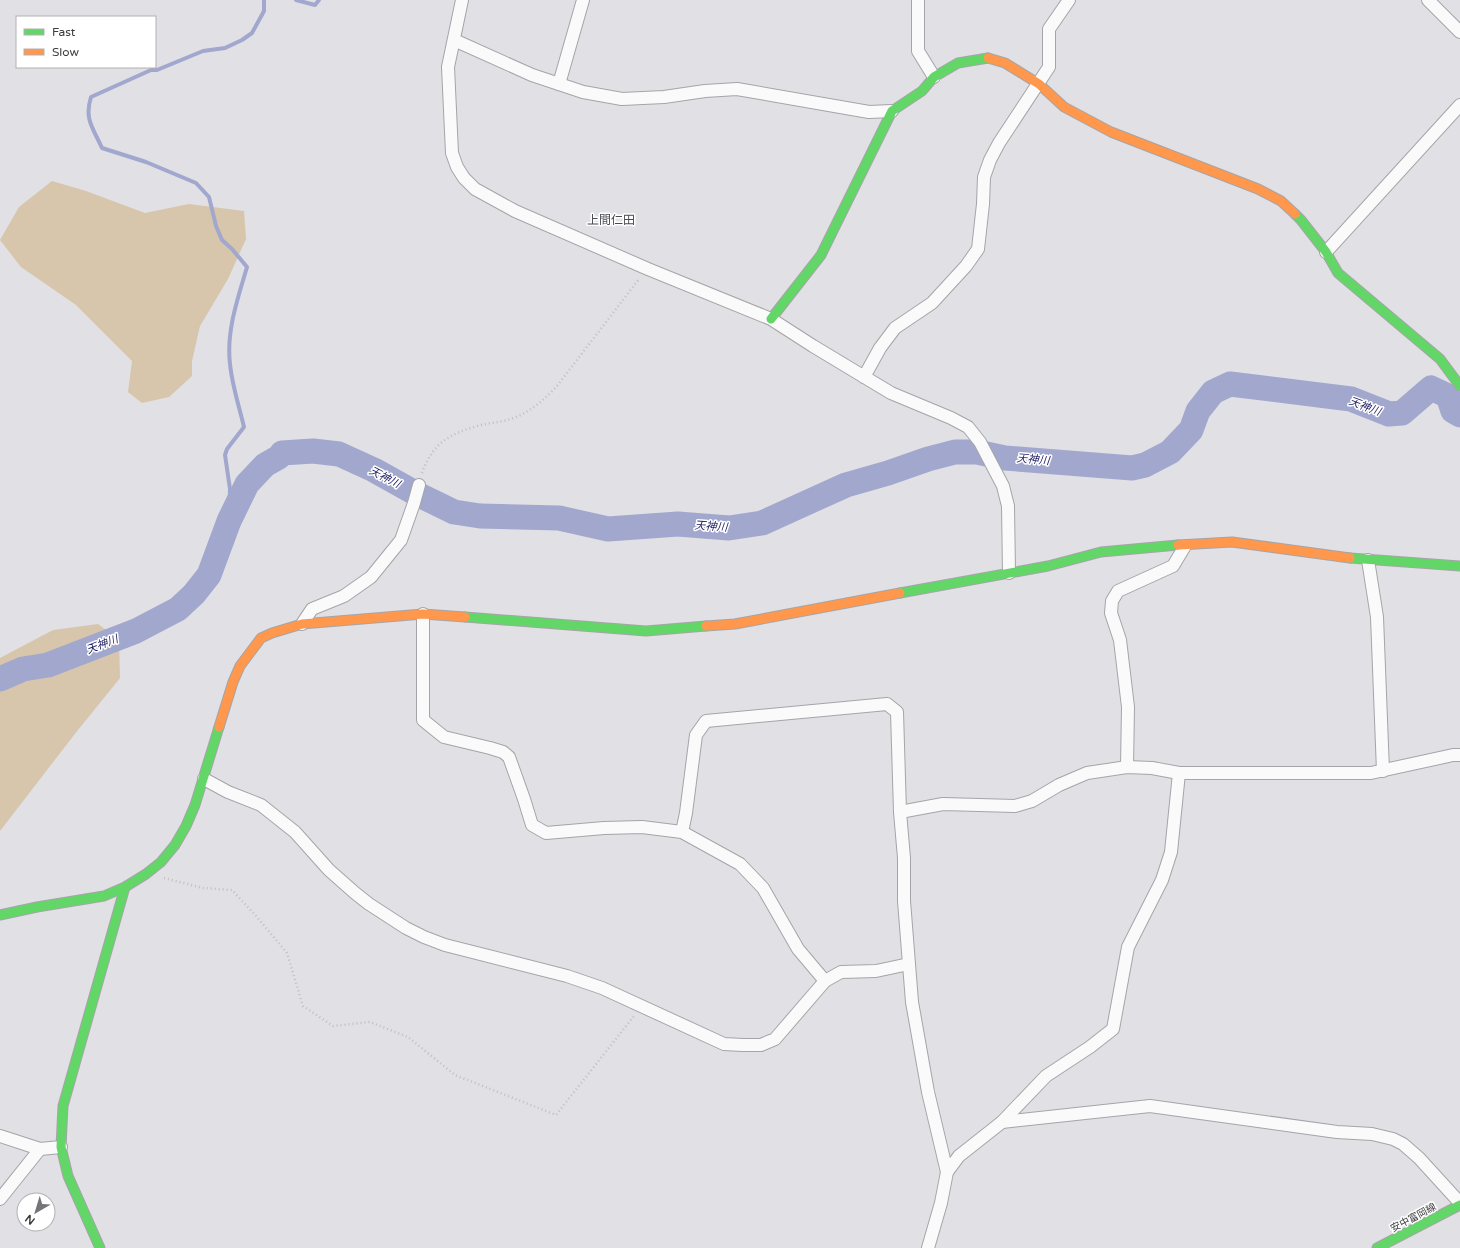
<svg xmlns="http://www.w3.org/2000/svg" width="1460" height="1248" viewBox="0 0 1460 1248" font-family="'Varela Round','Noto Sans JP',sans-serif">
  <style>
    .green { fill: #d7c6ac }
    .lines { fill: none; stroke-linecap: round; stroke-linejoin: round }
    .stream { stroke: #a2a7ce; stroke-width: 4 }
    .river { stroke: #a2a7ce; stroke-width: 25 }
    .street-casing { stroke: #a5a5a8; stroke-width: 14 }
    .fast-casing { stroke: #a5a5a8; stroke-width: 11 }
    .slow-casing { stroke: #a5a5a8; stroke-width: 11 }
    .path { stroke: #c0c0c2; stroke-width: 2.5; stroke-dasharray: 1 3; stroke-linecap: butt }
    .street { stroke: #fafafb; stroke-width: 12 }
    .fast { stroke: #63d668; stroke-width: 9 }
    .slow { stroke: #ff974d; stroke-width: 9 }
    .labels { text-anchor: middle; stroke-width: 3; stroke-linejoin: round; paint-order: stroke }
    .street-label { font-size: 10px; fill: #3b3c3f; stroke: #fff }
    .water-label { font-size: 11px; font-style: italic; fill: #262667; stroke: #fff }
    .quarter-label { font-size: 12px; fill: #494a51; stroke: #fff }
  </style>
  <rect width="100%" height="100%" fill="#e0e0e5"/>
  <g class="green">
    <polygon points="52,181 86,191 145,213 189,204 244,211 246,239 228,279 200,326 192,361 192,376 169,397 142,403 128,392 132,361 76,305 21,267 0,240 19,207"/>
    <polygon points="98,624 119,640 120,678 74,735 0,831 0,658 53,630"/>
  </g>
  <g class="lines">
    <g class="stream">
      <polyline points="296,0 315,5 319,0"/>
      <path d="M229,521l1,-32 -5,-34 2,-6 17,-22c-5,-21 -12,-42 -14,-63 -4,-33 8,-66 17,-97l-15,-18 -10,-9 -6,-14 -7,-29 -13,-14 -50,-21 -44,-14c-9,-20 -18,-29 -11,-51l60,-27h6l46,-19 22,-3 17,-8 10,-7 12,-22v-11"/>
    </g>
    <polyline class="river" points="0,679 23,669 48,665 136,631 178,609 194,594 209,575 229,521 247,484 265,465 279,457 282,453 313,451 339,454 374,470 417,494 454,512 480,516 559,518 608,529 678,524 729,528 762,523 846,485 888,473 928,459 955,452 977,452 1005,458 1132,468 1145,465 1170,452 1191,430 1198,411 1213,392 1230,384 1351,399 1389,414 1402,413 1431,388 1448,396 1453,411 1460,415"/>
    <g class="street-casing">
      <g id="street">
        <polyline points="462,0 448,67 452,153 457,167 464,178 475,189 515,211 648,269 771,319 813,346 891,393 951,418 968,427 980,442 1003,486 1008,506 1009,573"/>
        <polyline points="918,0 918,51 934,77"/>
        <polyline points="1428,0 1460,32"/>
        <polyline points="454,40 532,75 583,92 622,99 664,97 705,91 737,89 869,112 892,111"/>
        <polyline points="559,84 583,0"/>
        <polyline points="1326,252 1460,105"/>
        <polyline points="864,377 880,348 895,328 932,303 966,266 978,249 983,204 984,177 990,160 999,143 1049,67 1049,29 1069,0"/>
        <polyline points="1368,560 1377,617 1383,771"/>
        <polyline points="423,614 423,720 444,737 490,748 503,752 509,757 524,799 532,825 546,833 604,828 642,827 682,832 740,864 763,888 798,949 825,981"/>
        <polyline points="302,624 312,609 344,596 371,577 401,540 414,503 419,485"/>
        <polyline points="1127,767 1128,707 1120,640 1111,613 1112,601 1118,591 1173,566 1185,546"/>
        <polyline points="204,779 228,792 261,805 295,832 329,870 355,893 369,904 406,928 424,937 445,945 567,976 602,988 724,1044 743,1045 761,1045 775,1039 825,981 841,972 876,971 909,964"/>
        <polyline points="900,812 943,804 1015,806 1032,801 1059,785 1087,773 1127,767 1152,768 1179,773 1371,773 1453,755 1460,755"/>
        <polyline points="682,832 686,813 696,735 706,721 887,704 897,712 900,812 904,858 904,901 912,1002 928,1092 947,1172 941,1203 928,1248"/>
        <polyline points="1002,1122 1150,1106 1337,1132 1372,1134 1393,1139 1403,1144 1419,1158 1460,1203"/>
        <polyline points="0,1136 40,1149 61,1147"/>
        <polyline points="947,1172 959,1156 1002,1122 1046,1076 1090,1047 1113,1029 1128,947 1162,880 1171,852 1179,773"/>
        <polyline points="0,1199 40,1149"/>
      </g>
    </g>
    <g class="fast-casing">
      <g id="fast">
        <polyline points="1295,214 1301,220 1326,252 1338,273 1440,359 1460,386"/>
        <polyline points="771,319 821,255 892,111 922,91 934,77 958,63 988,58"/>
        <polyline points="1350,558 1460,566"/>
        <polyline points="900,593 1048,566 1101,552 1178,545"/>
        <polyline points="465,617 646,631 706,626"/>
        <polyline points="0,915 37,907 104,896 125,887 146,874 161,862 175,845 186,826 195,805 219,727"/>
        <polyline points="100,1248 68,1176 61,1147 63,1106 125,887"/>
        <polyline points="1377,1248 1460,1205"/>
      </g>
    </g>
    <g class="slow-casing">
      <g id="slow">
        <polyline points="988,58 1005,63 1039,84 1064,107 1111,132 1258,189 1281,201 1295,214"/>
        <polyline points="1178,545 1232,542 1350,558"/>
        <polyline points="706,626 735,624 900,593"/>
        <polyline points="219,727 233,682 240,666 261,638 272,633 302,624 423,614 465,617"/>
      </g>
    </g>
    <g class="path">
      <path d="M422,473c10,-29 27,-39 55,-47 10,-3 20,-3 30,-6 20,-5 36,-19 50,-34l82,-107"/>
      <polyline points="164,878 203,888 232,890 256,916 287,953 303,1006 333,1026 370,1022 408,1037 455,1075 556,1115 634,1016"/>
    </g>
    <use href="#street" class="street"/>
    <use href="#fast" class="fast"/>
    <use href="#slow" class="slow"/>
  </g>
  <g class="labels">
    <g class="street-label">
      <text transform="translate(1413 1217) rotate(-28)" y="4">安中富岡線</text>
    </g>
    <g class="water-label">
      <text transform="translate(1365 406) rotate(20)" y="4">天神川</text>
      <text transform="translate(1033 459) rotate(5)" y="4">天神川</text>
      <text transform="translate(385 477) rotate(27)" y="4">天神川</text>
      <text transform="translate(711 526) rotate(4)" y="4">天神川</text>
      <text transform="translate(102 644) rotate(-21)" y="4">天神川</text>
    </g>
    <g class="quarter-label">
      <text x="611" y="224">上間仁田</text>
    </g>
  </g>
  <rect x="16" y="16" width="140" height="52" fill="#ffffff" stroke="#b1b1b2"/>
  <rect x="24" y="29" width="20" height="6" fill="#63d668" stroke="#b1b1b2"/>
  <text x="52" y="36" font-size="12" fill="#3b3c3f">Fast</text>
  <rect x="24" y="49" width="20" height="6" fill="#ff974d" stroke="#b1b1b2"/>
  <text x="52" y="56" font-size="12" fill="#3b3c3f">Slow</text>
  <g transform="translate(36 1212) rotate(218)"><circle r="19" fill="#ffffff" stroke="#b1b1b2"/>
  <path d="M0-3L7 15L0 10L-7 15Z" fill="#757579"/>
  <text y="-6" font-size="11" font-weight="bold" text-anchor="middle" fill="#3b3c3f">N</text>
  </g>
</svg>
